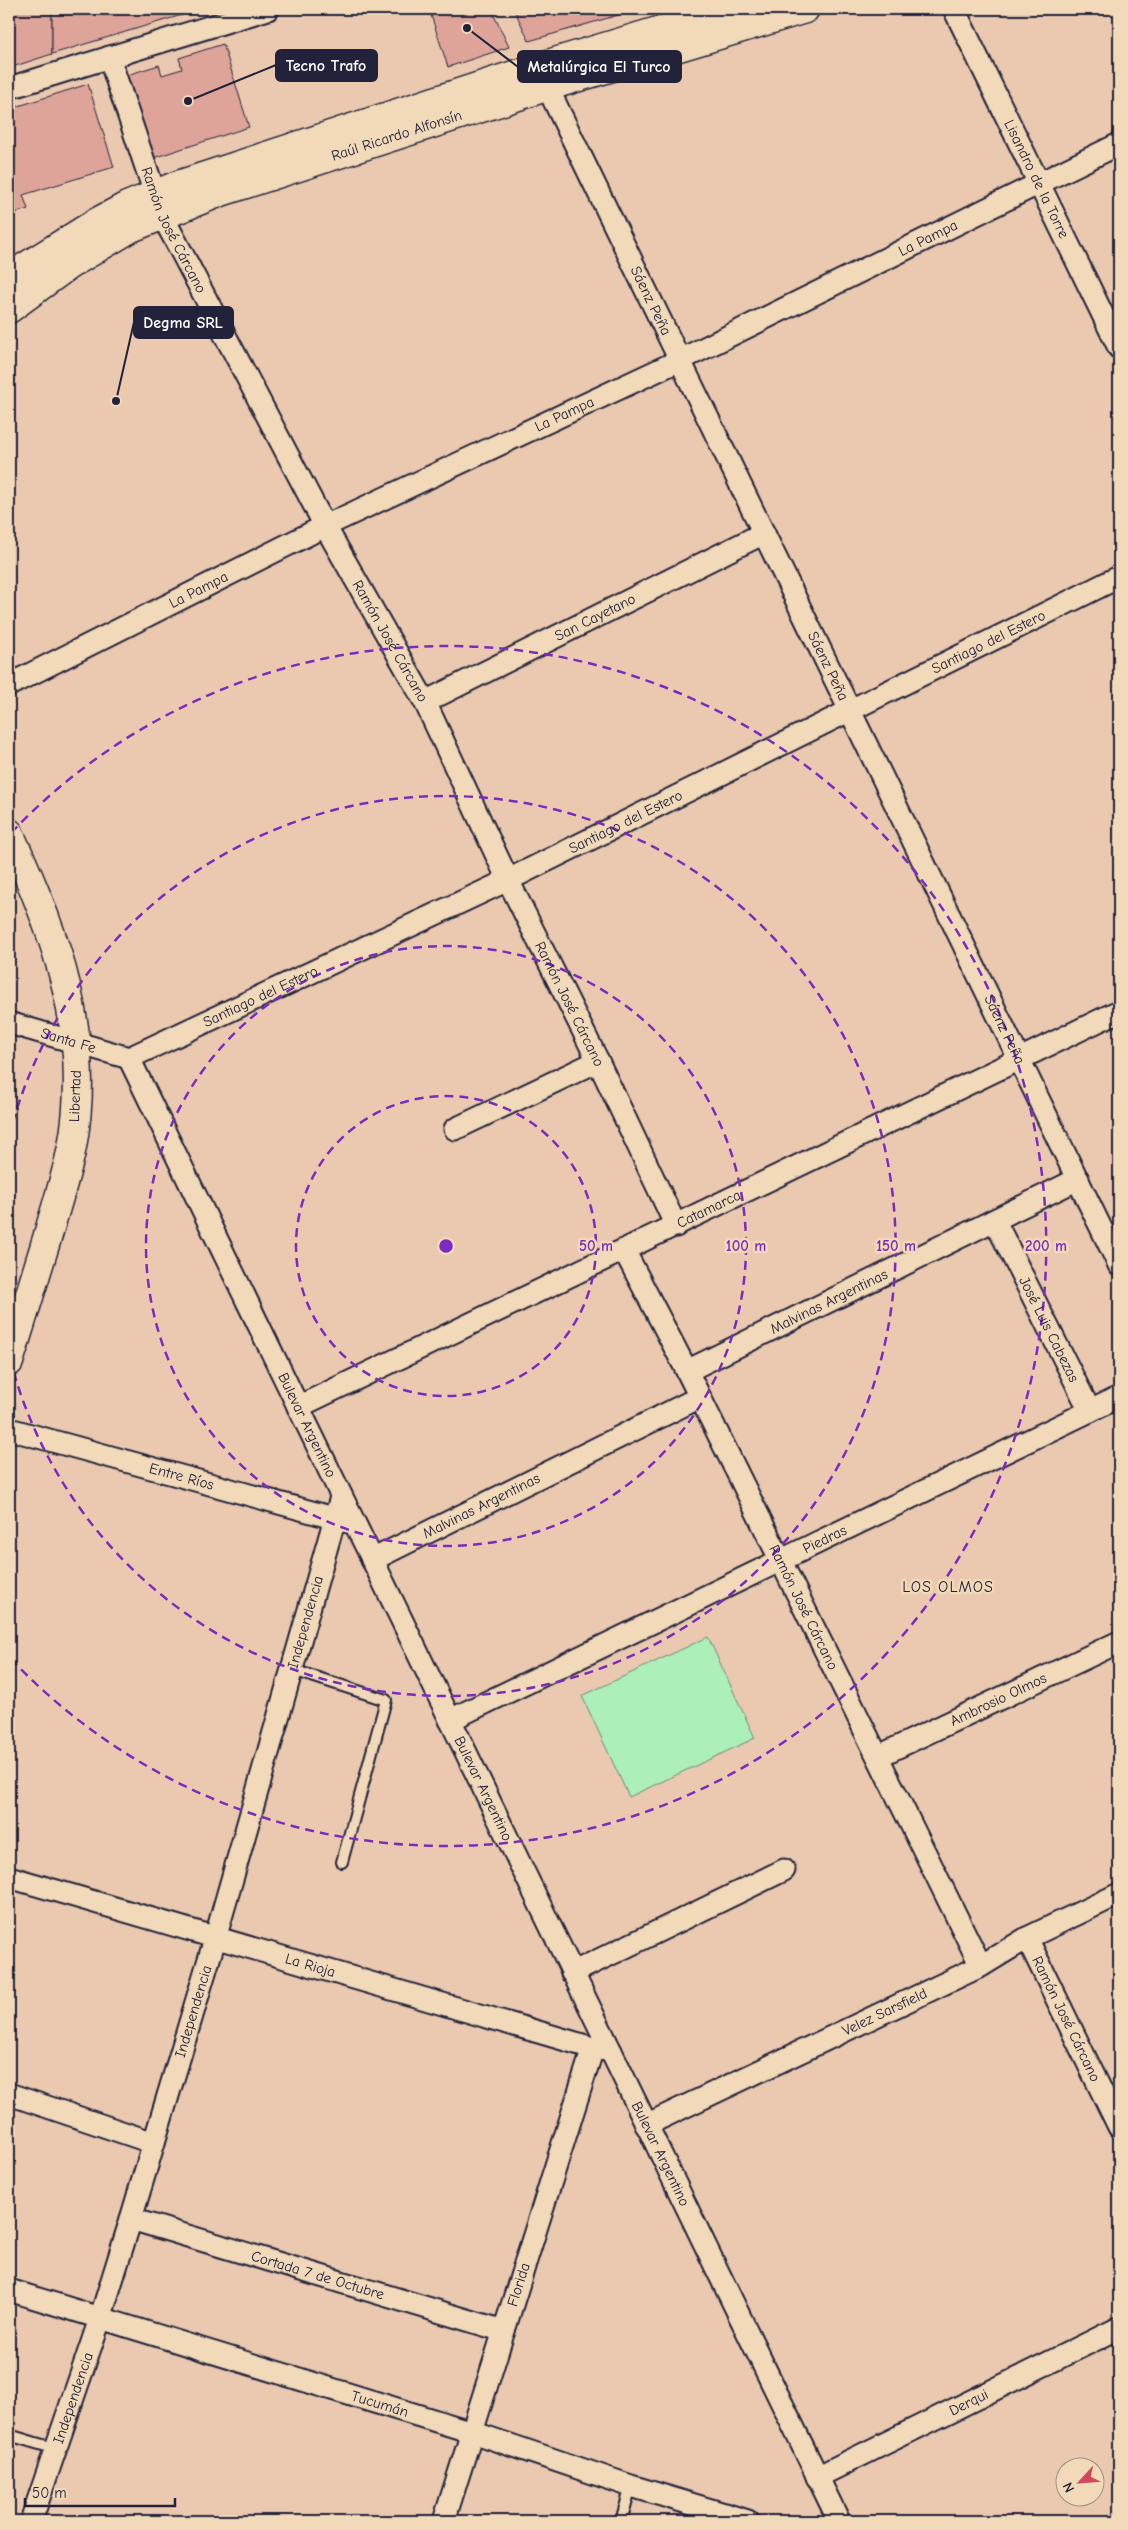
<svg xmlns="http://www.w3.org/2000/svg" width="1128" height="2530" viewBox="0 0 1128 2530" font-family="'Comic Neue',sans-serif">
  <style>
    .green { fill: #acefb9; stroke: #67887a }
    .building { fill: #dea49a; stroke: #22223b }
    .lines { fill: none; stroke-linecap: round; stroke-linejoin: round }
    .service-casing { stroke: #22223b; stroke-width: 14 }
    .minor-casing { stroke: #22223b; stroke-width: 25 }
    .secondary-casing { stroke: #22223b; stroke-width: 31 }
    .service { stroke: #f1d9b9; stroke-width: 10 }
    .minor { stroke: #f1d9b9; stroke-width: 21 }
    .secondary { stroke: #f1d9b9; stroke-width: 28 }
    .ring { fill: none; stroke: #7b2cbf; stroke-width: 2.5; stroke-dasharray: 9 6 }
    .labels { text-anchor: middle; stroke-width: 5; stroke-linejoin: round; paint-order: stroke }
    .street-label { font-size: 15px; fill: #22223b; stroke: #f1d9b9 }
    .neighbourhood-label { font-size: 16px; letter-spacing: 1px; fill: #22223b; stroke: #f1d9b9 }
    .centre { fill: #7b2cbf; stroke: #f1d9b9; stroke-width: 2.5 }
    .ring-label { font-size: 15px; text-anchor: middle; font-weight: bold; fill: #7b2cbf; stroke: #f1d9b9; stroke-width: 5; stroke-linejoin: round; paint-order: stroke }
    .leader { fill: none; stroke: #22223b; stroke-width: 2 }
    .callout-dot { fill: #22223b; stroke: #f1d9b9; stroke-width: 2 }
    .callout { fill: #22223b; stroke: #22223b; stroke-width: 2 }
    .callout-label { font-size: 16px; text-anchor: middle; font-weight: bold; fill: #fff }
  </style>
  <rect width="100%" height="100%" fill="#ebc9b0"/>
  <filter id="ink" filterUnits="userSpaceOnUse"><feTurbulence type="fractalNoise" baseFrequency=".02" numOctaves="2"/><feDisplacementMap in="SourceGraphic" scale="10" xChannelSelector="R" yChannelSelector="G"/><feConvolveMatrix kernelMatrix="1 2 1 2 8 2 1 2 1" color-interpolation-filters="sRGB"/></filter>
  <g filter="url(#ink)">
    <polygon class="green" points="708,1637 755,1738 629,1797 582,1696"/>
    <g class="building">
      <polygon points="9,9 52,9 52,54 9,68"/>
      <polygon points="52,9 202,9 52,54"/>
      <polygon points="429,9 491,9 509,47 448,67"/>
      <polygon points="514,9 639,9 529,41"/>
      <polygon points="223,44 249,127 153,158 127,75 159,65 162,75 182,69 179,58"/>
      <polygon points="88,84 114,167 23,195 28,209 9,215 9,109"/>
    </g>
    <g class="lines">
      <g class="service-casing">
        <g id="service">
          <polyline points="293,1670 386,1700 342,1862"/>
          <polyline points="9,2435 56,2449"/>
          <polyline points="621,2521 631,2486"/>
        </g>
      </g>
      <g class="minor-casing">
        <g id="minor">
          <path id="s1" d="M954,9l165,339"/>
          <path id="s2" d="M109,57l53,158 163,311 100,176 83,178 90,181 78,165"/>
          <path id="s3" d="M541,74l578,1191"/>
          <polyline points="9,88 268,9"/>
          <path id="s4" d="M9,685l316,-159 355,-166 439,-216"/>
          <path id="s5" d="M425,702l339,-169"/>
          <path id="s6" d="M9,1023l120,35"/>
          <path id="s7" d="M129,1058l710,1463"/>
          <path id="s8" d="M129,1058l379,-178 611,-303"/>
          <polyline points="455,1129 598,1061"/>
          <path id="s9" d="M995,1221l95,190"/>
          <path id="s10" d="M624,1250l63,121 294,595"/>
          <path id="s11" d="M687,1371l391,-192"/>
          <path id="s12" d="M298,1407l821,-396"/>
          <path id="s13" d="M9,1429l339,93"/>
          <path id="s14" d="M372,1560l326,-162"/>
          <path id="s15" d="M450,1720l669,-323"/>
          <path id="s16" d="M879,1756l240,-114"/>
          <path id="s17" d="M9,1877l584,171 18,3"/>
          <path id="s18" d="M1027,1938l92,189"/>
          <polyline points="572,1973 784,1870"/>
          <polyline points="9,2094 154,2143"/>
          <path id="s19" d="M646,2125l335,-159 46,-28 92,-44"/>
          <path id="s20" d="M131,2219l373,112"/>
          <path id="s21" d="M9,2290l463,142 159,54 117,35"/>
          <path id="s22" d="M817,2477l302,-149"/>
          <path id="s23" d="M31,2521l69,-202 31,-100 84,-280 126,-442"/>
          <path id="s24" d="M444,2521l149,-473"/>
        </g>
      </g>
      <g class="secondary-casing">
        <g id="secondary">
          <polyline points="9,277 97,222 127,206 178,185 538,67 731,9"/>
          <path id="s25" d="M9,309l60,-44 62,-37 87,-35 328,-106 259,-78"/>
          <path d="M9,833c47,100 84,202 63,314 -6,30 -16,59 -24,88 -13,42 -26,84 -39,127"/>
        </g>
      </g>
      <use href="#service" class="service"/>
      <use href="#minor" class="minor"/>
      <use href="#secondary" class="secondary"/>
    </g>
  </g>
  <g class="ring">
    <circle cx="446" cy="1246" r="150"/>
    <circle cx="446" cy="1246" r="300"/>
    <path d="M9 1137A450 450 0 1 1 9 1355"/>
    <path d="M11 833A600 600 0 1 1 11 1659"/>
  </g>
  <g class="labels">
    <g class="street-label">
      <text dy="5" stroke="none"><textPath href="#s25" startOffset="428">Raúl Ricardo Alfonsín</textPath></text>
      <text dy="5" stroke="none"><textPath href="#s1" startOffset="189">Lisandro de la Torre</textPath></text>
      <text dy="5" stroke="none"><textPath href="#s2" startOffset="185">Ramón José Cárcano</textPath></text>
      <text dy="5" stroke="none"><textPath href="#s4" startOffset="1022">La Pampa</textPath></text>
      <text dy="5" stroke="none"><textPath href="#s3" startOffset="252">Sáenz Peña</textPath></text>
      <text dy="5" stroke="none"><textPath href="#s4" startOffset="618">La Pampa</textPath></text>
      <text dy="5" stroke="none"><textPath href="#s4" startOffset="212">La Pampa</textPath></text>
      <text dy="5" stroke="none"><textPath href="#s5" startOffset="190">San Cayetano</textPath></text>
      <text dy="5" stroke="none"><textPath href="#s8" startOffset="955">Santiago del Estero</textPath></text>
      <text dy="5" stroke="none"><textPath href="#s2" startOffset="650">Ramón José Cárcano</textPath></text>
      <text dy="5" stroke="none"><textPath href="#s3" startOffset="658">Sáenz Peña</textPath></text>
      <text dy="5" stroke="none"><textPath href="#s8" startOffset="550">Santiago del Estero</textPath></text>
      <text dy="5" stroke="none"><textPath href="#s8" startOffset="145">Santiago del Estero</textPath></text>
      <text dy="5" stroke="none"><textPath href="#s2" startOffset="1055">Ramón José Cárcano</textPath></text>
      <text dy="5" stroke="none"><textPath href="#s3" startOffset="1062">Sáenz Peña</textPath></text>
      <text dy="5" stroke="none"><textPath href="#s6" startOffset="62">Santa Fe</textPath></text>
      <text transform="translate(75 1096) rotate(-88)" y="5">Libertad</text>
      <text dy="5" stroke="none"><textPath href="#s12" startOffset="456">Catamarca</textPath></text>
      <text dy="5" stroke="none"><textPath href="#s11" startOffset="158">Malvinas Argentinas</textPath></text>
      <text dy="5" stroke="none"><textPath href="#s9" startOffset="121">José Luis Cabezas</textPath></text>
      <text dy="5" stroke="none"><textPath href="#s7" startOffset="408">Bulevar Argentino</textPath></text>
      <text dy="5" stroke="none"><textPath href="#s13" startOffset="179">Entre Ríos</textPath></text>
      <text dy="5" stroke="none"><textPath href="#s14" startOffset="122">Malvinas Argentinas</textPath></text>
      <text dy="5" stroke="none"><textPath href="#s15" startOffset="416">Piedras</textPath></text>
      <text dy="5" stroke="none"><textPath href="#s10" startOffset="400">Ramón José Cárcano</textPath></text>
      <text dy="5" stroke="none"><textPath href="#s23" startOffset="940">Independencia</textPath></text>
      <text dy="5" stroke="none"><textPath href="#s16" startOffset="132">Ambrosio Olmos</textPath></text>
      <text dy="5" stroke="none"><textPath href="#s7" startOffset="812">Bulevar Argentino</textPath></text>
      <text dy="5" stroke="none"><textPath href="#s17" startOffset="314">La Rioja</textPath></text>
      <text dy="5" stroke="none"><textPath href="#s23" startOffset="535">Independencia</textPath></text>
      <text dy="5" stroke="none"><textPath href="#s19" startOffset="264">Velez Sarsfield</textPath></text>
      <text dy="5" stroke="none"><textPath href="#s18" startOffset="90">Ramón José Cárcano</textPath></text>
      <text dy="5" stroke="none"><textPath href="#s7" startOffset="1218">Bulevar Argentino</textPath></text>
      <text dy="5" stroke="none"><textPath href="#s20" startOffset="195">Cortada 7 de Octubre</textPath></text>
      <text dy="5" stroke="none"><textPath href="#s24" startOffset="248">Florida</textPath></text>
      <text dy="5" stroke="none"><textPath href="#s23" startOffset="130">Independencia</textPath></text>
      <text dy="5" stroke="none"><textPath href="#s22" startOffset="169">Derqui</textPath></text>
      <text dy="5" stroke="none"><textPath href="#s21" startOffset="388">Tucumán</textPath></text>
    </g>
    <g class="neighbourhood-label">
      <text x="948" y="1592">LOS OLMOS</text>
    </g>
  </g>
  <circle cx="446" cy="1246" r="8" class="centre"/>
  <g class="ring-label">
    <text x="596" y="1251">50 m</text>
    <text x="746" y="1251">100 m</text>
    <text x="896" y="1251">150 m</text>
    <text x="1046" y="1251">200 m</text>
  </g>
  <path class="leader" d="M188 101L276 65M467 28L518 67M116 401L134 322"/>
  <g class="callout-dot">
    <circle cx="188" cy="101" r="5"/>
    <circle cx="467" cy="28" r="5"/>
    <circle cx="116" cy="401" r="5"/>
  </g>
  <g class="callout">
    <rect x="276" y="50" width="101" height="31" rx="5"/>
    <rect x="518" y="51" width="163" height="31" rx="5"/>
    <rect x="134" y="307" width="99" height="31" rx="5"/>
  </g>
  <g class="callout-label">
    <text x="326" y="71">Tecno Trafo</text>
    <text x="599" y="72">Metalúrgica El Turco</text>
    <text x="183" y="328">Degma SRL</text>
  </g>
  <rect width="1128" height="2530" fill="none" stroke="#f1d9b9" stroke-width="30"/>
  <rect x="15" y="15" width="1098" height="2500" fill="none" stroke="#22223b" stroke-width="2" filter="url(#ink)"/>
  <g transform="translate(1080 2482) rotate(244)"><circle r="24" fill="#f1d9b9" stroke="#9e9087"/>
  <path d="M0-4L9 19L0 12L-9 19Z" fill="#d1495b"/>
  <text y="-8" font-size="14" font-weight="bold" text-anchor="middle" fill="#22223b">N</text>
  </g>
  <path d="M25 2498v8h150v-8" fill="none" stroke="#22223b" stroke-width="2.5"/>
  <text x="32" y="2498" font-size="15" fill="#22223b" stroke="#f1d9b9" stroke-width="4" paint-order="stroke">50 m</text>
</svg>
